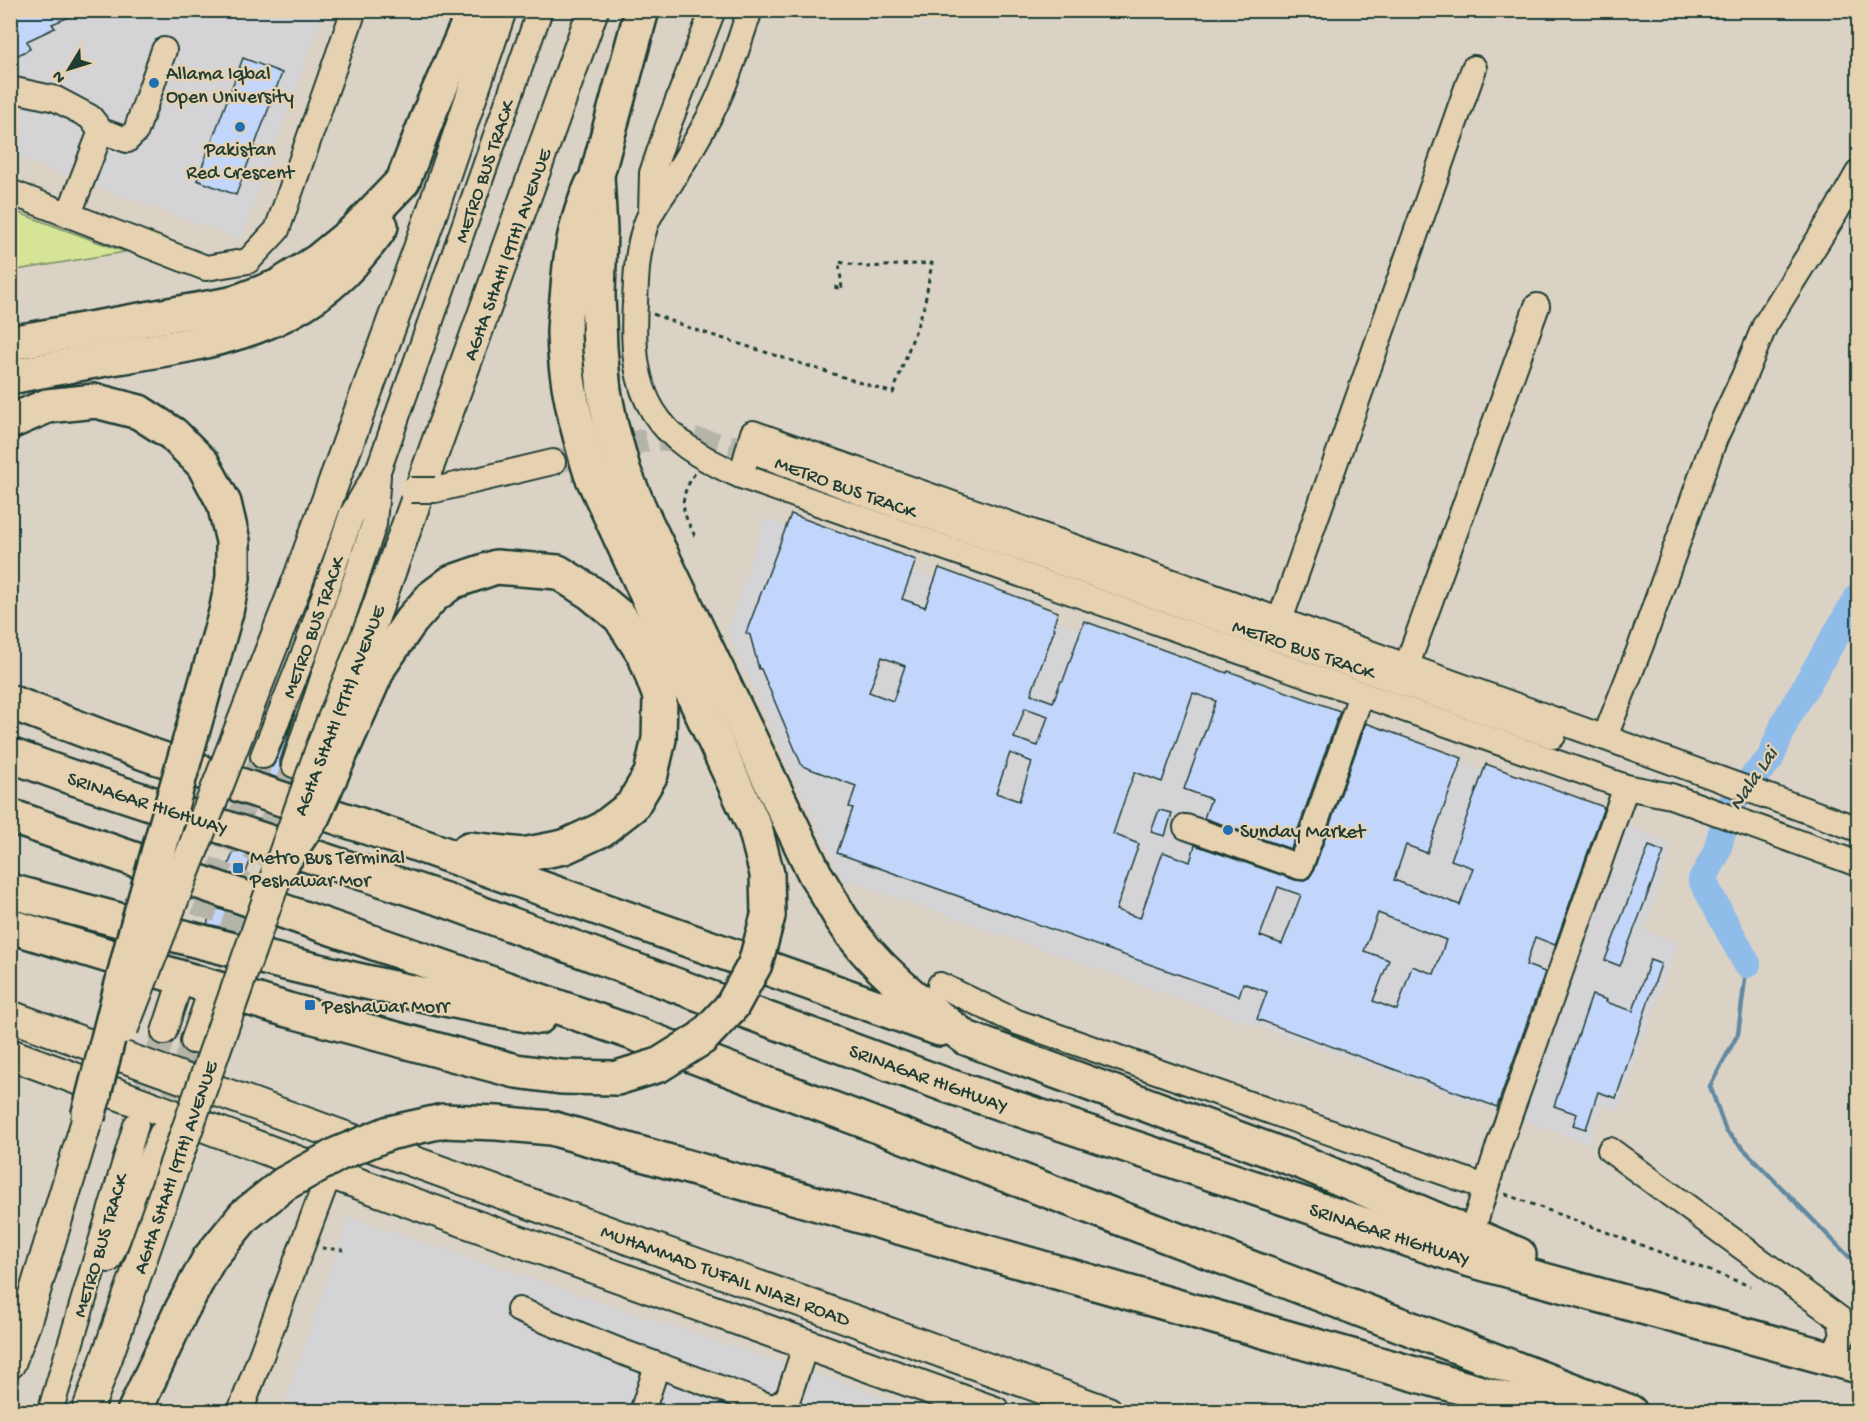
<svg xmlns="http://www.w3.org/2000/svg" width="1869" height="1422" viewBox="0 0 1869 1422" font-family="'Gochi Hand',sans-serif">
  <style>
    .built { fill: #d4d3d6 }
    .green { fill: #d5e497; stroke: #7a9066; stroke-width: 1.5 }
    .lines { fill: none; stroke-linecap: round; stroke-linejoin: round }
    .stream { stroke: #6289a1; stroke-width: 4.5 }
    .river { stroke: #8fbce9; stroke-width: 28 }
    .building { fill: #c2d6fb; stroke: #1f3d34; stroke-width: 1.5; fill-rule: evenodd }
    .minor-tunnel { stroke: #b5b4a9; stroke-width: 24; stroke-dasharray: 24 12; stroke-linecap: butt }
    .minor-casing { stroke: #1f3d34; stroke-width: 28 }
    .major-casing { stroke: #1f3d34; stroke-width: 34 }
    .highway-casing { stroke: #1f3d34; stroke-width: 38 }
    .path { stroke: #1f3d34; stroke-width: 3; stroke-dasharray: 4.5 4.5; stroke-linecap: butt }
    .minor { stroke: #e6d1b0; stroke-width: 24 }
    .major { stroke: #e6d1b0; stroke-width: 30 }
    .highway { stroke: #e6d1b0; stroke-width: 33 }
    .minor-bridge-casing { stroke: #1f3d34; stroke-width: 28; stroke-linecap: butt }
    .major-bridge-casing { stroke: #1f3d34; stroke-width: 34; stroke-linecap: butt }
    .highway-bridge-casing { stroke: #1f3d34; stroke-width: 38; stroke-linecap: butt }
    .minor-bridge { stroke: #e6d1b0; stroke-width: 24 }
    .major-bridge { stroke: #e6d1b0; stroke-width: 30 }
    .highway-bridge { stroke: #e6d1b0; stroke-width: 33 }
    .poi-dot { fill: #1f6fb2; stroke: #e6d1b0; stroke-width: 2 }
    .labels { text-anchor: middle; stroke-width: 4.5; stroke-linejoin: round; paint-order: stroke }
    .poi-label { font-size: 20px; fill: #1f3d34; stroke: #e6d1b0; text-anchor: start }
    .street-label { font-size: 20px; fill: #1f3d34; stroke: #e6d1b0 }
    .water-label { font-size: 21px; font-style: italic; fill: #2a4a46; stroke: #e6d1b0 }
  </style>
  <rect width="100%" height="100%" fill="#dbd2c6"/>
  <filter id="ink" filterUnits="userSpaceOnUse"><feTurbulence type="fractalNoise" baseFrequency=".0167" numOctaves="2"/><feDisplacementMap in="SourceGraphic" scale="12" xChannelSelector="R" yChannelSelector="G"/><feConvolveMatrix kernelMatrix="1 2 1 2 8 2 1 2 1" color-interpolation-filters="sRGB"/></filter>
  <g filter="url(#ink)">
    <g class="built">
      <polygon points="10,11 324,11 241,239 11,155"/>
      <polygon points="765,519 1600,812 1672,846 1645,931 1678,943 1619,1110 1603,1104 1589,1144 842,878 727,631"/>
      <polygon points="348,1217 924,1411 282,1412"/>
    </g>
    <polygon class="green" points="11,210 125,252 11,271"/>
    <g class="lines">
      <polyline class="stream" points="1747,964 1738,1034 1710,1086 1726,1131 1858,1266"/>
      <polyline class="river" points="1747,964 1702,880 1716,854 1729,808 1744,787 1770,759 1786,720 1858,597"/>
    </g>
    <g class="building">
      <polygon points="10,10 84,10 84,11 52,24 55,28 27,41 30,49 10,59"/>
      <polygon points="243,58 282,73 236,195 197,180"/>
      <path d="M791,514l125,46 -14,39 23,8 14,-39 119,44 -5,15 2,1 -24,66 22,8 8,-21h2l21,-60 143,52 1,-2 112,40 -49,138 -87,-31 7,-19 -27,-10 32,-88 -23,-8 -31,89 -27,-10 -9,23 -13,39 26,10 -23,66 24,8 23,-66 27,10 5,-17 100,35 7,1 7,-3 4,-6 53,-149 96,35 -35,95 -21,-8 -12,35 66,25 13,-37 -22,-8 35,-96 118,43 -49,138 -20,-8 -9,28 19,7 -48,135 -240,-88 10,-27 -24,-9 -4,13 -402,-143 16,-45 -4,-1 7,-21 -54,-20 -41,-97h-2l-9,-34 -4,-2zM882,657l23,9 -12,35 -24,-9zM1025,708l23,8 -10,30 -24,-8zM1010,753l22,9 -13,39 -23,-8zM1278,887l23,8 -19,49 -22,-8zM1378,913l68,27 -12,34 -22,-8 -15,44 -24,-9 16,-41 -25,-9z"/>
      <polygon points="295,714 280,761 280,767 283,773 281,779 263,773 264,770 272,767 276,761"/>
      <polygon points="1159,810 1172,813 1165,836 1151,832"/>
      <polygon points="1649,846 1664,852 1620,966 1605,960"/>
      <polygon points="234,850 252,856 244,878 226,872"/>
      <polygon points="213,907 231,913 225,928 207,924"/>
      <polygon points="1650,960 1661,964 1616,1098 1598,1092 1586,1129 1573,1125 1577,1114 1554,1106 1592,995 1607,1000 1606,1002 1633,1011"/>
    </g>
    <g class="lines">
      <g class="minor-tunnel">
        <polyline points="553,462 651,439 693,439 753,451"/>
        <polyline points="179,986 218,873 263,756"/>
        <polyline points="208,999 247,883 294,765"/>
        <polyline points="137,1120 164,1032"/>
        <polyline points="163,1130 193,1041"/>
      </g>
      <g class="minor-casing">
        <g id="minor">
          <path d="M750,10c-13,37 -24,77 -43,111 -11,21 -24,42 -37,63 -9,13 -20,27 -25,43 -8,24 -9,51 -10,76 -6,95 19,136 106,173l885,311 45,9 187,68"/>
          <polyline points="10,89 56,99 90,117 101,131 69,214"/>
          <polyline points="101,131 127,140 136,131 164,50"/>
          <polyline points="10,192 206,268 248,261 277,230 354,10"/>
          <polyline points="651,213 652,173 668,126 713,10"/>
          <polyline points="753,451 870,496 1553,736"/>
          <polyline points="741,476 753,433 1198,591 1858,829"/>
          <polyline points="435,490 553,462"/>
          <polyline points="1280,620 1474,68"/>
          <polyline points="1407,665 1537,306"/>
          <polyline points="1605,737 1641,645 1715,438 1744,376 1765,325 1834,215 1858,173"/>
          <polyline points="263,756 307,646 351,516 379,468 540,10"/>
          <polyline points="294,765 374,524 378,476"/>
          <polyline points="1186,827 1300,867 1361,695"/>
          <polyline points="940,985 1017,1022 1485,1187"/>
          <polyline points="164,1032 179,986"/>
          <polyline points="193,1041 208,999"/>
          <polyline points="1610,1150 1840,1319 1843,1336 1831,1358"/>
          <polyline points="1471,1235 1499,1145 1626,787"/>
          <polyline points="109,1260 161,1134"/>
          <polyline points="519,1310 625,1353 774,1408 788,1398 806,1344"/>
          <polyline points="50,1412 136,1125"/>
          <polyline points="240,1412 335,1158"/>
          <polyline points="642,1412 657,1366"/>
        </g>
      </g>
      <g class="major-casing">
        <g id="major">
          <polyline points="297,583 430,218 501,10"/>
          <polyline points="374,617 593,10"/>
          <polyline points="10,1016 1108,1412"/>
          <polyline points="10,1054 329,1173 995,1412"/>
          <polyline points="10,1363 25,1324"/>
          <polyline points="87,1412 107,1357"/>
        </g>
      </g>
      <g class="highway-casing">
        <g id="highway">
          <path d="M642,10l-45,165 3,56 -2,64 2,53 4,43 7,35 13,46 16,38 175,364c9,14 17,29 26,44 31,48 79,86 125,120l338,125 215,92"/>
          <path d="M592,185c-16,35 -21,64 -24,102 -1,16 -4,31 -4,47 1,48 13,94 27,140l164,354 12,46 1,42"/>
          <polyline points="10,343 231,304 279,286 318,261 356,230 403,181 431,109 474,10"/>
          <path d="M10,377c36,-7 72,-14 108,-20 92,-15 182,-27 244,-106 7,-8 14,-16 19,-25"/>
          <polyline points="10,422 47,406 96,401 139,412 173,434 203,464 224,503 233,541 233,578 226,612 214,655"/>
          <polyline points="452,582 496,567 558,572 591,593 620,617 645,656 660,697 659,739 651,774 632,806 601,830 564,847 523,855 469,849"/>
          <polyline points="10,702 147,754 402,839 940,1029"/>
          <polyline points="10,755 68,776 445,900 946,1085 1467,1259 1858,1366"/>
          <polyline points="10,816 633,1033 1630,1412"/>
          <path d="M10,891c176,47 350,95 529,126"/>
          <polyline points="10,926 288,1010 516,1071 561,1077 617,1078"/>
          <polyline points="443,1121 497,1123 551,1128 1548,1412"/>
          <polyline points="134,1412 180,1313 209,1259"/>
        </g>
      </g>
      <g class="path">
        <polyline points="653,314 690,328 893,393 924,307 932,263 867,267 839,262 842,289 834,287"/>
        <path d="M695,536c-14,-26 -17,-37 0,-63"/>
        <polyline points="1505,1194 1750,1286"/>
        <polyline points="322,1248 344,1250"/>
      </g>
      <use href="#minor" class="minor"/>
      <use href="#major" class="major"/>
      <use href="#highway" class="highway"/>
      <g class="minor-bridge-casing">
        <polyline id="minor-bridge" points="411,490 435,490"/>
      </g>
      <g class="major-bridge-casing">
        <g id="major-bridge">
          <polyline points="123,1028 297,583"/>
          <polyline points="25,1324 88,1117 96,1095"/>
          <polyline points="107,1357 322,746 374,617"/>
        </g>
      </g>
      <g class="highway-bridge-casing">
        <g id="highway-bridge">
          <polyline points="278,869 313,816 379,667 410,622 432,597 452,582"/>
          <polyline points="617,1078 659,1065 702,1038 732,1006 755,964 768,916"/>
          <polyline points="88,1117 132,945 214,655"/>
          <polyline points="209,1259 244,1216 284,1184 338,1154 389,1133 443,1121"/>
        </g>
      </g>
      <use href="#minor-bridge" class="minor-bridge"/>
      <use href="#major-bridge" class="major-bridge"/>
      <use href="#highway-bridge" class="highway-bridge"/>
    </g>
  </g>
  <g class="poi-dot">
    <circle cx="154" cy="83" r="6"/>
    <circle cx="240" cy="127" r="6"/>
    <circle cx="1228" cy="830" r="6"/>
    <rect x="232" y="862" width="12" height="12" rx="3"/>
    <rect x="304" y="999" width="12" height="12" rx="3"/>
  </g>
  <g class="labels">
    <g class="poi-label">
      <text x="166" y="79">Allama Iqbal<tspan x="166" dy="23">Open University</tspan></text>
      <text x="240" y="155" text-anchor="middle">Pakistan<tspan x="240" dy="23">Red Crescent</tspan></text>
      <text x="1240" y="837">Sunday Market</text>
      <text x="250" y="863">Metro Bus Terminal<tspan x="250" dy="23">Peshawar Mor</tspan></text>
      <text x="322" y="1012">Peshawar Morr</text>
    </g>
    <g class="street-label">
      <text transform="translate(483 171) rotate(-71)" y="7">METRO BUS TRACK</text>
      <text transform="translate(506 254) rotate(-70)" y="7">AGHA SHAHI (9TH) AVENUE</text>
      <text transform="translate(846 486) rotate(20)" y="7">METRO BUS TRACK</text>
      <text transform="translate(312 627) rotate(-70)" y="7">METRO BUS TRACK</text>
      <text transform="translate(1304 648) rotate(19)" y="7">METRO BUS TRACK</text>
      <text transform="translate(338 710) rotate(-69)" y="7">AGHA SHAHI (9TH) AVENUE</text>
      <text transform="translate(148 802) rotate(18)" y="7">SRINAGAR HIGHWAY</text>
      <text transform="translate(929 1077) rotate(20)" y="7">SRINAGAR HIGHWAY</text>
      <text transform="translate(174 1167) rotate(-71)" y="7">AGHA SHAHI (9TH) AVENUE</text>
      <text transform="translate(1390 1233) rotate(18)" y="7">SRINAGAR HIGHWAY</text>
      <text transform="translate(99 1245) rotate(-73)" y="7">METRO BUS TRACK</text>
      <text transform="translate(726 1274) rotate(20)" y="7">MUHAMMAD TUFAIL NIAZI ROAD</text>
    </g>
    <g class="water-label">
      <text transform="translate(1752 778) rotate(-56)" y="7">Nala Lai</text>
    </g>
  </g>
  <rect width="1869" height="1422" fill="none" stroke="#e6d1b0" stroke-width="36"/>
  <rect x="18" y="18" width="1833" height="1386" fill="none" stroke="#1f3d34" stroke-width="2" filter="url(#ink)"/>
  <g transform="translate(69 69) rotate(232)" stroke="#e6d1b0" stroke-width="4.5" paint-order="stroke">
  <path d="M0-4.5L10 22L0 15L-10 22Z" fill="#1f3d34"/>
  <text y="-9" font-size="16" font-weight="bold" text-anchor="middle" fill="#1f3d34">N</text>
  </g>
</svg>
